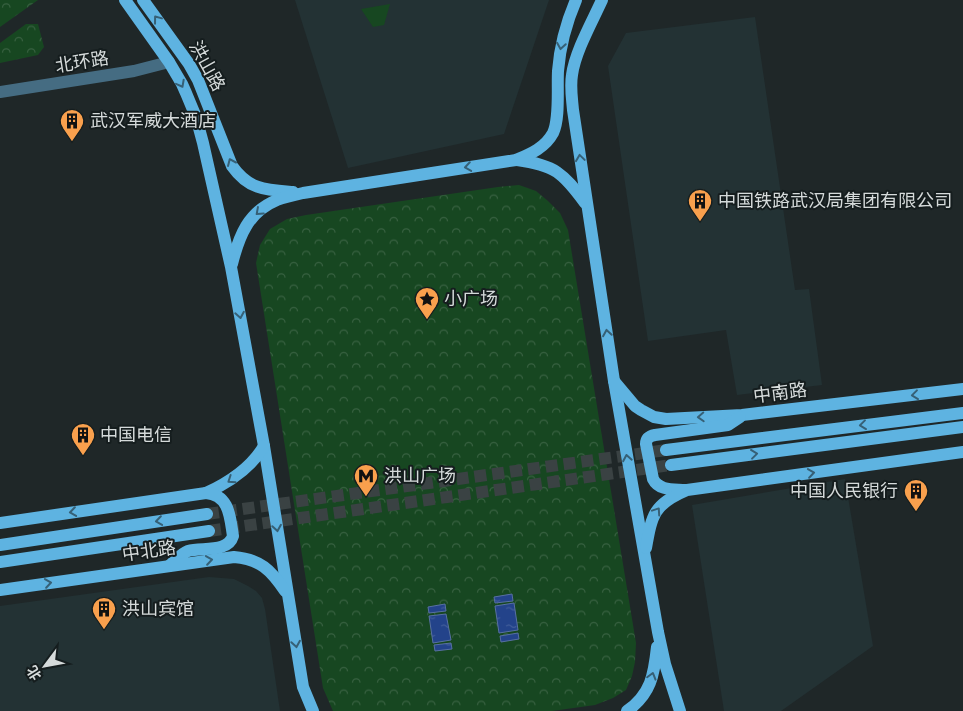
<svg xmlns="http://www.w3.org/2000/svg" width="963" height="711" viewBox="0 0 963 711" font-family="Georgia,'Noto Sans SC',serif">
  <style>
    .built { fill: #233234 }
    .park { fill: url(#park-crowns) }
    .garden { fill: #174721 }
    .water { fill: url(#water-ripples); stroke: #5870a2 }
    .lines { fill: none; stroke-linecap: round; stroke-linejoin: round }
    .major-tunnel { stroke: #3a4243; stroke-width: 12; stroke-dasharray: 12 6; stroke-linecap: butt }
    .minor { stroke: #456c82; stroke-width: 12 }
    .major { stroke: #5eb3e1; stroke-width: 12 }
    .oneway { stroke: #366076 }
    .labels { text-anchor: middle; stroke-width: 4; stroke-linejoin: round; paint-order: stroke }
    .street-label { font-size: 18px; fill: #d5dada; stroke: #151d1e }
    .poi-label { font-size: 18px; fill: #d5dada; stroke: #151d1e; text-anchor: start }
  </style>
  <defs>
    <pattern id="park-crowns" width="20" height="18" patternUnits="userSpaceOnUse" patternTransform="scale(1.25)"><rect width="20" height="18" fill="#174721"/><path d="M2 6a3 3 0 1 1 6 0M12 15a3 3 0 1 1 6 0" fill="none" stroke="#386141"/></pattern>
    <pattern id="water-ripples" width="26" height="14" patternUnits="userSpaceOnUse" patternTransform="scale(1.25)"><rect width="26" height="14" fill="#23438a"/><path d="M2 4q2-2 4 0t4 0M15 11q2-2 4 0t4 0" fill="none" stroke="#425e9a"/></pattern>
  </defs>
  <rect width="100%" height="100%" fill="#1f2728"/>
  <g class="built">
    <polygon points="295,0 549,0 504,134 348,168"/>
    <polygon points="755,17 795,290 809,289 822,385 737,395 726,330 648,341 608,66 626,33"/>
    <polygon points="845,479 873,646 781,711 724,711 692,505"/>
    <polygon points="209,577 234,579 248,586 256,591 262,598 265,609 280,711 0,711 0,606"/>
  </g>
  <g class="park">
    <polygon points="0,0 38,0 0,27"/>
    <polygon points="26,24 38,24 44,47 38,55 0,63 0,43"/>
    <polygon points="519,185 536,191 548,201 560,213 568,230 636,643 635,662 632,676 626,690 613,698 595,705 552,711 333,711 323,688 256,263 260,245 270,229 287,219 306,215 498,187"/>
  </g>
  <polygon class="garden" points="390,4 384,25 373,27 361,9"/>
  <g class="water">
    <polygon points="512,594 513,601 495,603 494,597"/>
    <polygon points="514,603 518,630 499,633 495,606"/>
    <polygon points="445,604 446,611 429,613 428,607"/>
    <polygon points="446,614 451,640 433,643 429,616"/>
    <polygon points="518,633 519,639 501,642 500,636"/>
    <polygon points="451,643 452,649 435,651 434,645"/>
  </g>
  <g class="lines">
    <g class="major-tunnel">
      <polyline points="207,514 666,450"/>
      <polyline points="209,531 671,465"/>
    </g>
    <polyline class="minor" points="0,92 134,71 169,62"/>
    <g class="major">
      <polyline points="125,0 169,62 182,84 186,93 196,117 203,143 231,267 264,446 303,687 313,711"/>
      <path d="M143,0l46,64 9,16 34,86c17,24 34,24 61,26"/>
      <path d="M602,0c-10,22 -27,52 -30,75 -2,12 0,23 1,35l41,271 44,251 7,32 15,47"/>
      <path d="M517,160c38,5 46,13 68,43"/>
      <path d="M232,264c7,-28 16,-52 45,-64 8,-3 17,-5 26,-7l213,-33c14,-6 29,-12 37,-27 7,-14 4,-44 5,-62 2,-25 8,-48 18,-71"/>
      <polyline points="614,381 635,406 641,410 654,417 666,419 742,415 963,389"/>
      <polyline points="666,450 963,413"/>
      <polyline points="671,465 963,427"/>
      <path d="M685,490c-11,-1 -26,1 -32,-11l-7,-35c0,-6 4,-8 9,-9l73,-10 12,-8"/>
      <path d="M0,523l206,-30c24,-11 45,-25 58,-47"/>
      <polyline points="0,545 207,514"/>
      <path d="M646,548c6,-34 8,-44 41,-58l276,-38"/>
      <polyline points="0,562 209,531"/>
      <path d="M169,566c6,-5 13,-13 19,-15 14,-4 40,2 45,-15 -3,-18 -3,-41 -27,-43"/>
      <path d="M0,590l234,-33c26,2 37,13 51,34"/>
      <path d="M627,711c24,-17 27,-36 30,-64"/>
    </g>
  </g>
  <defs><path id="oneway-chevron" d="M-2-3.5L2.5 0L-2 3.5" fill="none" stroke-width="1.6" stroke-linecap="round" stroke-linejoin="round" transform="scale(1.25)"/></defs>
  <g class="oneway">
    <use href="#oneway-chevron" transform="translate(157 19) rotate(-127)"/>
    <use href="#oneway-chevron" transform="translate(561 46) rotate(99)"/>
    <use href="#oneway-chevron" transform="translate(181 84) rotate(62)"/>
    <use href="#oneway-chevron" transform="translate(580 158) rotate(-98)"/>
    <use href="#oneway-chevron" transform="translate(231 162) rotate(-114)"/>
    <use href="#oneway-chevron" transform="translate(468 167) rotate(171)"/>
    <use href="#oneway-chevron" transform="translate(259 212) rotate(138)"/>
    <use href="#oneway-chevron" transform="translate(240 315) rotate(80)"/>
    <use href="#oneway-chevron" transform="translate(607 333) rotate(-99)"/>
    <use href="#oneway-chevron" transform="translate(915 395) rotate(173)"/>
    <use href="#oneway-chevron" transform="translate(701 417) rotate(177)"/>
    <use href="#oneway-chevron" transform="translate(863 425) rotate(173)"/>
    <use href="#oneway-chevron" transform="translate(754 454) rotate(-7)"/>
    <use href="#oneway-chevron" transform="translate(627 458) rotate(-100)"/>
    <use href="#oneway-chevron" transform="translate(811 473) rotate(-8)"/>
    <use href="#oneway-chevron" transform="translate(231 480) rotate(146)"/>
    <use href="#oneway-chevron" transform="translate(657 511) rotate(-56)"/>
    <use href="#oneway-chevron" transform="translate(73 512) rotate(172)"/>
    <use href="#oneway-chevron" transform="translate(159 521) rotate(172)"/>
    <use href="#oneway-chevron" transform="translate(277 528) rotate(81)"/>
    <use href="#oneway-chevron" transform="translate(209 560) rotate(-8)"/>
    <use href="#oneway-chevron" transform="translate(48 583) rotate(-8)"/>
    <use href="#oneway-chevron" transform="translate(296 644) rotate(81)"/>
    <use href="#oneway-chevron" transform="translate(652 676) rotate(-74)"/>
  </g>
  <defs>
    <g id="building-pin" transform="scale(1.25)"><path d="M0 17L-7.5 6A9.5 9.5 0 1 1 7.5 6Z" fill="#f9a04d" stroke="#151d1e"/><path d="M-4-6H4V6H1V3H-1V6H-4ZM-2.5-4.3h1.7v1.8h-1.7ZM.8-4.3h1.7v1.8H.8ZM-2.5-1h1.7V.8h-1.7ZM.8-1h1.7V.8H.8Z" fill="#111"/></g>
    <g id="sight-pin" transform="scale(1.25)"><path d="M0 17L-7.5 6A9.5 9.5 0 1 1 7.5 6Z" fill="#f9a04d" stroke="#151d1e"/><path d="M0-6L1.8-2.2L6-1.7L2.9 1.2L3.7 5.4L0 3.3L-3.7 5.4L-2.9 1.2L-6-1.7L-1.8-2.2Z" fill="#111"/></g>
    <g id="metro-pin" transform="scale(1.25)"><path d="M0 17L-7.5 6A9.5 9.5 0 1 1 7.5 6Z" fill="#f9a04d" stroke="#151d1e"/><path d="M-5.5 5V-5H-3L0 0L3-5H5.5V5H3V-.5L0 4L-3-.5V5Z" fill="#111"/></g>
  </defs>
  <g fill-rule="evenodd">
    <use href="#building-pin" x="72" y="121"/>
    <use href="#building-pin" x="700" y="201"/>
    <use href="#sight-pin" x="427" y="299"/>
    <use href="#building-pin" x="83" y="435"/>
    <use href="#metro-pin" x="366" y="476"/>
    <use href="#building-pin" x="916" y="491"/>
    <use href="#building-pin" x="104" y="609"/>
  </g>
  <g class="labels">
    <g class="street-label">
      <text transform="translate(82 62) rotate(-9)" y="6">北环路</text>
      <text transform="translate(207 66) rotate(61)" y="6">洪山路</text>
      <text transform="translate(780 393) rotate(-7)" y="6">中南路</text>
      <text transform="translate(149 551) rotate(-8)" y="6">中北路</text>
    </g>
    <g class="poi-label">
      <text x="90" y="127">武汉军威大酒店</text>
      <text x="718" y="207">中国铁路武汉局集团有限公司</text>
      <text x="444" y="305">小广场</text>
      <text x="100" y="441">中国电信</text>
      <text x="384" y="482">洪山广场</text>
      <text x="898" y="497" text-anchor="end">中国人民银行</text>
      <text x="122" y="615">洪山宾馆</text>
    </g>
  </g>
  <g transform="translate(45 666) rotate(238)" stroke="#151d1e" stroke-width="4" paint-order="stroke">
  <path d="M0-4L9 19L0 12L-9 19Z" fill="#d5dada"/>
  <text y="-8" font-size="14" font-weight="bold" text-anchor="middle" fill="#d5dada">北</text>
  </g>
</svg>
